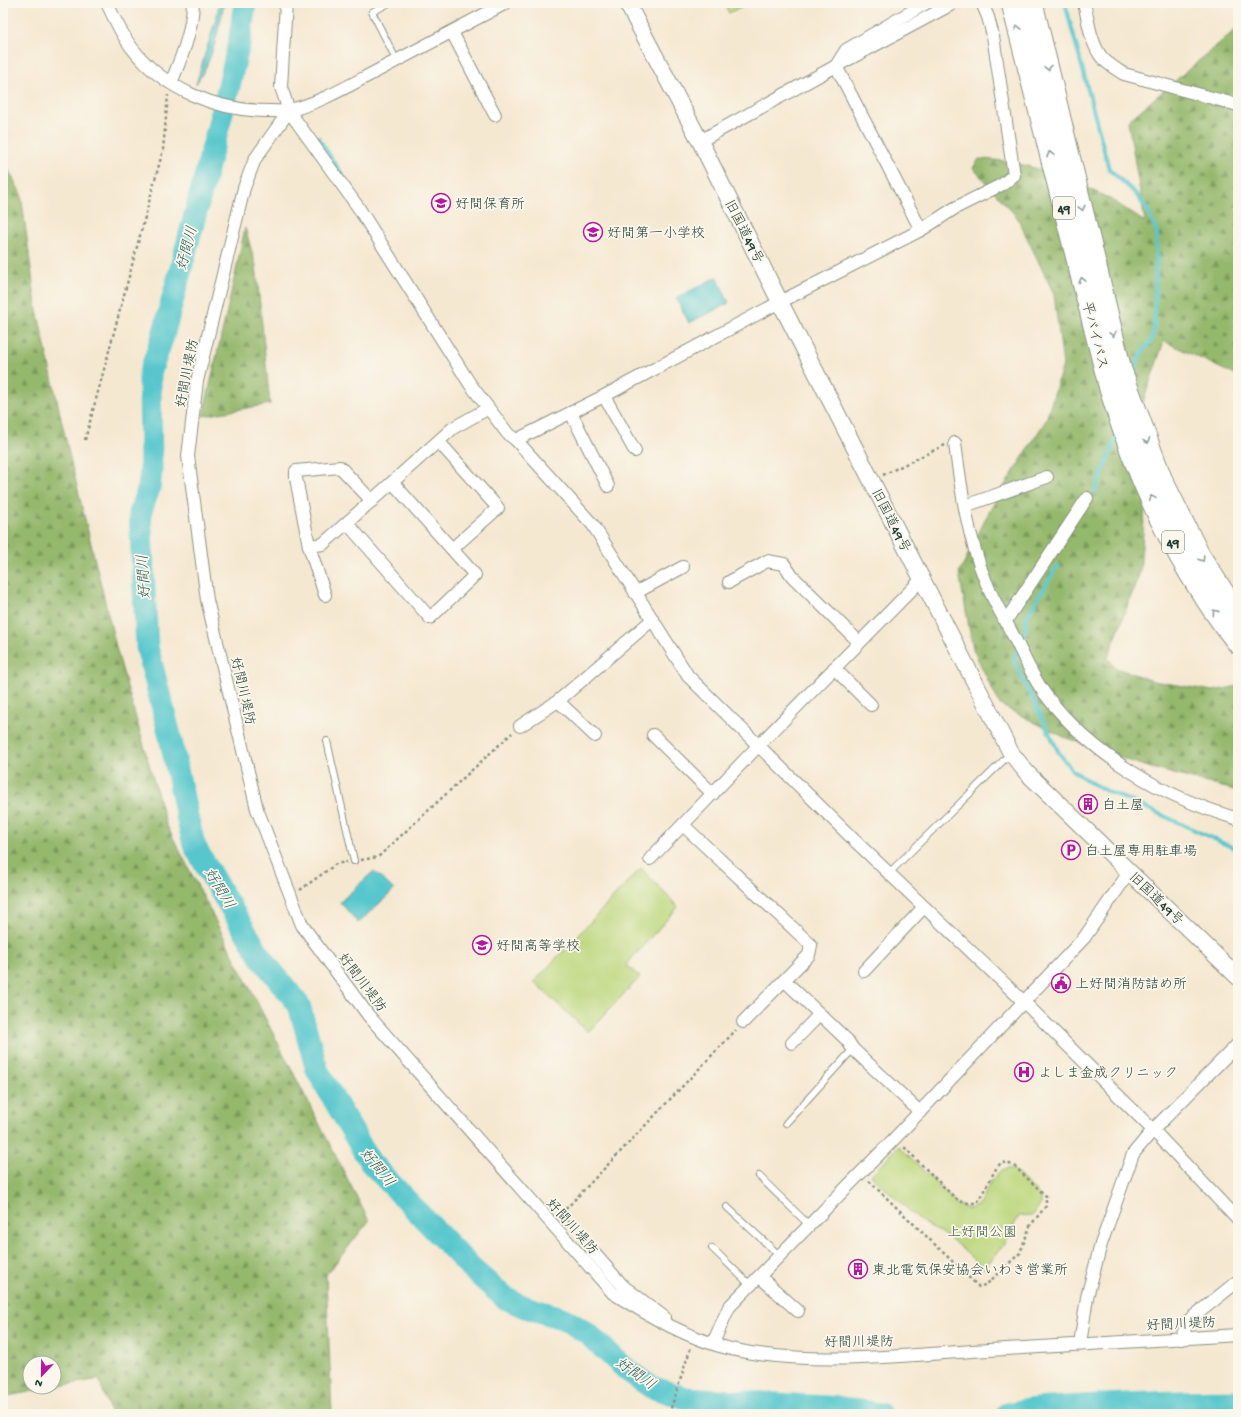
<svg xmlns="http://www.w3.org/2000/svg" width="1241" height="1417" viewBox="0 0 1241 1417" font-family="'Gochi Hand','Klee One',sans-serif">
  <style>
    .forest { fill: url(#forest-firs); stroke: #5a7a50 }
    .park { fill: #bbd77d; stroke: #6d8a58 }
    .water { fill: #59c7cd; stroke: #3c8280 }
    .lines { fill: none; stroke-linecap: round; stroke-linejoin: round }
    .stream { stroke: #59c7cd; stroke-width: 4 }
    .river { stroke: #59c7cd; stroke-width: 23 }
    .lane-casing { stroke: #8a9282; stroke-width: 8 }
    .street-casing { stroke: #8a9282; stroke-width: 14 }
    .secondary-casing { stroke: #8a9282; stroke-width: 18 }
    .highway-casing { stroke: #8a9282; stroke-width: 23 }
    .path { stroke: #8a9282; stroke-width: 2.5; stroke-dasharray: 3 3; stroke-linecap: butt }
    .lane { stroke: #fff; stroke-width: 6 }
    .street { stroke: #fff; stroke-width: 12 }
    .secondary { stroke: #fff; stroke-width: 16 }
    .highway { stroke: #fff; stroke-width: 21 }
    .oneway { stroke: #8f9e9a }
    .labels { text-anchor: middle; stroke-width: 3.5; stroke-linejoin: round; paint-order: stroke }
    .shield { fill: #fbf7ec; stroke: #61756b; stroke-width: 1 }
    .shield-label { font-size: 13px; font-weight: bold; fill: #1f3d34 }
    .poi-label { font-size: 14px; fill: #1f3d34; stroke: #fbf7ec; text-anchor: start }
    .street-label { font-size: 14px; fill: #1f3d34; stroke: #fbf7ec }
    .park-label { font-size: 14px; fill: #3e5c43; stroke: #fbf7ec }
    .water-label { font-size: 15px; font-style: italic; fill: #2e605a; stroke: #fbf7ec }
  </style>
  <defs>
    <pattern id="forest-firs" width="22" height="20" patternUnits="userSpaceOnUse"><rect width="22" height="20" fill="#94b86c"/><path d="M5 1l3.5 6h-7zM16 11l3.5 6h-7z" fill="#78975a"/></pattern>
  </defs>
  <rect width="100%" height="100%" fill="#fbf7ec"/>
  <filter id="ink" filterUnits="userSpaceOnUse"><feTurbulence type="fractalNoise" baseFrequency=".025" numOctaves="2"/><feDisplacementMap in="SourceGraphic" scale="8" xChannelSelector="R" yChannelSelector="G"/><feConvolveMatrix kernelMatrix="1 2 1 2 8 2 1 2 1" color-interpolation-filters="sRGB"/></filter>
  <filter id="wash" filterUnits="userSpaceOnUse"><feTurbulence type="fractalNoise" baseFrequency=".012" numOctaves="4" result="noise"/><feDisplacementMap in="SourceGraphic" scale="16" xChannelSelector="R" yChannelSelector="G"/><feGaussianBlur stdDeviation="0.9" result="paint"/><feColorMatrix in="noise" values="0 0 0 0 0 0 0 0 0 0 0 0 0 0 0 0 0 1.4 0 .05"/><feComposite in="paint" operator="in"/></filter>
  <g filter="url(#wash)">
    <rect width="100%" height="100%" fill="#f5e8d1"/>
    <g class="forest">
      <path d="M1238,24l-1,352 -73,-35 -23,67 6,73 -7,91 -32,86 8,10 37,13 60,10 25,-5v104h-4l-90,-24 -80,-29 -64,-32 -27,-56 -14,-76 32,-65 55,-88 17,-55 -9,-71 -37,-77 -44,-49 6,-9c42,1 82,16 119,34 17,7 32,20 47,29l-17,-101 108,-92z"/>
      <polygon points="3,159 21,194 36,305 66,441 117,651 166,824 369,1221 326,1275 332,1414 111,1414 99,1379 54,1387 54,1363 30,1363 30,1387 54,1387 3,1397"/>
      <path d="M245,228l11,38 14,138 -67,12c14,-63 29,-125 42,-188z"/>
    </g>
    <g class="park">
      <polygon points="724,3 749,3 729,13"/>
      <polygon points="641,868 678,907 626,965 640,977 588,1032 534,982"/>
      <path d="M899,1146l58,58 12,5 10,-4c8,-14 15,-39 34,-36l28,28v7l-9,11 -13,1 -16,29 -19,24 -32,-29 -34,-21 -47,-44z"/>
    </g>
    <g class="water">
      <path d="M219,3h5c-5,27 -12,59 -28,81l21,-69z"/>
      <polygon points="717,277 729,303 689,323 676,298"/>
      <polygon points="374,871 394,890 358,923 340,902"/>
    </g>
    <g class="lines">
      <g class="stream">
        <polyline points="1065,3 1109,169 1136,194 1148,211 1157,232 1154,329 1152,339 1140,355 1133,378"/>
        <polyline points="318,137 344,178"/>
        <polyline points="1095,492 1117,435"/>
        <polyline points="1020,643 1026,630 1026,618 1058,565"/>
        <polyline points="1017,649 1014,661 1059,753 1072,770 1091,783 1111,793 1140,805 1238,850"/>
        <polyline points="932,922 951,940"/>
      </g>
      <g class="river">
        <polyline points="245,3 239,43 227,94 163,336 150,373 151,471 149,488 140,513 147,647 169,732 187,816 194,845 217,885 262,959 299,1005 317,1070 370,1162 472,1269 505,1298 525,1307 565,1319 589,1335 628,1371 651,1387 686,1398 842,1408 880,1414"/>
        <path d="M1007,1414c30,-7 63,-7 94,-9 46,-2 91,-4 137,-4"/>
      </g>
    </g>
  </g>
  <g filter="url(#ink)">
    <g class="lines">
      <g class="lane-casing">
        <g id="lane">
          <polyline points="389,3 372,12 397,61"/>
          <polyline points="327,741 354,861"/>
          <polyline points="889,873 1010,754"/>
          <polyline points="786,1123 853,1049"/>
          <polyline points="759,1176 809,1225"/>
          <polyline points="727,1207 780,1256"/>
          <polyline points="712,1248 751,1286"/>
        </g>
      </g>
      <g class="street-casing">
        <g id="street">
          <path d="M107,3c7,15 14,31 25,45 31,41 85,63 136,63 6,0 14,1 21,-1 27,-5 61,-25 86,-38 44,-23 88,-46 131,-69"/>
          <polyline points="286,3 281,87 289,111 358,207 470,384 508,434 516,440 593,525 688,676 853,839 1024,1002 1153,1130 1238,1220"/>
          <path d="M1084,3c4,16 6,37 16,52 5,8 16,14 24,19l114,31"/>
          <polyline points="452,32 495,115"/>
          <path d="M171,83c11,-27 21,-51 22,-80"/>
          <path d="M289,111l-34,48 -11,29 -47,193 -9,75 19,144 50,209 45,116 66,90 245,278c36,23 76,46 118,56 75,17 165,7 241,2 88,-6 177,-11 266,-16"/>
          <polyline points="700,141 836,66 846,50 926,3"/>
          <polyline points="921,230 836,66 952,4"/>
          <polyline points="604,396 635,451"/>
          <polyline points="571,413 608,486"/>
          <polyline points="516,440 604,396 780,302 921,230 955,208 1003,184 1014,175 993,36 988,17 982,3"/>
          <polyline points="439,442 498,508 453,548"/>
          <path d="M955,443c6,47 13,95 31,139 8,21 20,39 30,59 9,18 17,37 29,53 48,63 119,103 193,125"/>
          <polyline points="965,506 1047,477"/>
          <polyline points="347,523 430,618 475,575 393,483"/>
          <polyline points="309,546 323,544 453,428 487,409"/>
          <polyline points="729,582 767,561 784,564 792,576 859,642"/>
          <polyline points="635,593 683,567"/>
          <polyline points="325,595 309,546 296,478 296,471 340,467 372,501"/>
          <polyline points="1005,622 1087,498"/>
          <polyline points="834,668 871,705"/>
          <polyline points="558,701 595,736"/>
          <polyline points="520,726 558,701 652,620"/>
          <polyline points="653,735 713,794"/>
          <polyline points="683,825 811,945 809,955 743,1022"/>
          <polyline points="650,859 758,746 922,579"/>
          <polyline points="864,971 924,907"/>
          <polyline points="787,983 847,1040 853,1049 920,1112"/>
          <polyline points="792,1043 820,1014"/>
          <polyline points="592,1251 623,1286 664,1317"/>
          <polyline points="760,1277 798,1311"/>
          <polyline points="1181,1339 1188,1321 1238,1281"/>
          <polyline points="713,1343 729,1307 895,1138 1084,938 1130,871"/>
          <polyline points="1080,1344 1087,1297 1101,1244 1133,1154 1153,1130 1238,1044"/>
        </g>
      </g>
      <g class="secondary-casing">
        <polyline id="secondary" points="627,3 700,141 780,302 1011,753 1027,773 1238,977"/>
      </g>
      <g class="highway-casing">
        <g id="highway">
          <path d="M1012,3l98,386c27,90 69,180 128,254"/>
          <polyline points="1032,3 1121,370 1161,478 1199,555 1238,615"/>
        </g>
      </g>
      <g class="path">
        <polyline points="85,440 163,150 168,95"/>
        <polyline points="883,475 945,445"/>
        <polyline points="361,860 378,857 512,733"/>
        <polyline points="300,890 336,864 347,862"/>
        <polyline points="869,1181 979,1287 987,1284 1020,1253 1030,1226 1046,1206 1046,1196 1013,1165 1002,1162 997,1167 977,1203 964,1203 955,1198 903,1146"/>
        <polyline points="573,1228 562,1213 736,1030"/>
        <polyline points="669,1414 691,1347"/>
      </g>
      <use href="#lane" class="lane"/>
      <use href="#street" class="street"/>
      <use href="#secondary" class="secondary"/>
      <use href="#highway" class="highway"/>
    </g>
    <defs><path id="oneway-chevron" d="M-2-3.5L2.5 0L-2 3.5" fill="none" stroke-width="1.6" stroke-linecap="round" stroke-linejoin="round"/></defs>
    <g class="oneway">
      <use href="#oneway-chevron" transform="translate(1018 28) rotate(-104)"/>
      <use href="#oneway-chevron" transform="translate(1048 68) rotate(76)"/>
      <use href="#oneway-chevron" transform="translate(1050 154) rotate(-104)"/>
      <use href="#oneway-chevron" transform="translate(1082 208) rotate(76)"/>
      <use href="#oneway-chevron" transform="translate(1082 280) rotate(-104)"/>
      <use href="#oneway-chevron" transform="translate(1113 334) rotate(76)"/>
      <use href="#oneway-chevron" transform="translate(1147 441) rotate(69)"/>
      <use href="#oneway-chevron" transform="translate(1152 498) rotate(-114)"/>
      <use href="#oneway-chevron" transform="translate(1202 559) rotate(58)"/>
      <use href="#oneway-chevron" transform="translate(1215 612) rotate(-125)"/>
    </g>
  </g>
  <defs>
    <g id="school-ring" transform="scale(1)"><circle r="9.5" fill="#fbf7ec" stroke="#b5179e" stroke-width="1.5"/><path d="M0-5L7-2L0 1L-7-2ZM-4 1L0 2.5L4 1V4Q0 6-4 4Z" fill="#b5179e"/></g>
    <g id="building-ring" transform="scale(1)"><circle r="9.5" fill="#fbf7ec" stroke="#b5179e" stroke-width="1.5"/><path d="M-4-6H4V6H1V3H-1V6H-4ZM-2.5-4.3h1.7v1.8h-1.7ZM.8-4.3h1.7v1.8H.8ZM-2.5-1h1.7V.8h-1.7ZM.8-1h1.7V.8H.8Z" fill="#b5179e"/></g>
    <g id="parking-ring" transform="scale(1)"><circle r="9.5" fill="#fbf7ec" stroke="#b5179e" stroke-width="1.5"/><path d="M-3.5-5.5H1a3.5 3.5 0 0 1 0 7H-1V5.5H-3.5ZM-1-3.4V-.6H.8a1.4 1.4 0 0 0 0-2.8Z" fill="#b5179e"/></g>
    <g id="civic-ring" transform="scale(1)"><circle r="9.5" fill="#fbf7ec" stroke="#b5179e" stroke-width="1.5"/><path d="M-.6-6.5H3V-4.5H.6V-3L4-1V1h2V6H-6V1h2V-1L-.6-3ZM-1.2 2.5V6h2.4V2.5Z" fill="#b5179e"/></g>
    <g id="hospital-ring" transform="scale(1)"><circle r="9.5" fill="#fbf7ec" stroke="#b5179e" stroke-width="1.5"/><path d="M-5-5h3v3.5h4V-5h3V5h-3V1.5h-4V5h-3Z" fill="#b5179e"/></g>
  </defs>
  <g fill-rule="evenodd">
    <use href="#school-ring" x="441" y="203"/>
    <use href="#school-ring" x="593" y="232"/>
    <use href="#building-ring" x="1088" y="804"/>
    <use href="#parking-ring" x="1071" y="850"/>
    <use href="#school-ring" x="482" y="945"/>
    <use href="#civic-ring" x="1061" y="983"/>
    <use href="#hospital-ring" x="1024" y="1072"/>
    <use href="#building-ring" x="858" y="1269"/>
  </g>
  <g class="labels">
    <g class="shield">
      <rect x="1053" y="197" width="22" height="22" rx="3"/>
      <rect x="1162" y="531" width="22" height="22" rx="3"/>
    </g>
    <g class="shield-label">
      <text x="1064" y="213">49</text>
      <text x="1173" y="547">49</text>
    </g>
    <g class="poi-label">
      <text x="455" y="208">好間保育所</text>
      <text x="607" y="237">好間第一小学校</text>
      <text x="1102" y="809">白土屋</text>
      <text x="1085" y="855">白土屋専用駐車場</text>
      <text x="496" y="950">好間高等学校</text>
      <text x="1075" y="988">上好間消防詰め所</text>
      <text x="1038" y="1077">よしま金成クリニック</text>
      <text x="872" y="1274">東北電気保安協会いわき営業所</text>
    </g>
    <g class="street-label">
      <text transform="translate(745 231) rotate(63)" y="5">旧国道49号</text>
      <text transform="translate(1096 335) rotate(76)" y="5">平バイパス</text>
      <text transform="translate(186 373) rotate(-79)" y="5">好間川堤防</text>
      <text transform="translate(892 520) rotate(63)" y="5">旧国道49号</text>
      <text transform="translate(244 691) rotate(77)" y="5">好間川堤防</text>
      <text transform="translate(1157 898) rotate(44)" y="5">旧国道49号</text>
      <text transform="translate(363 982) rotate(53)" y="5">好間川堤防</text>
      <text transform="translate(573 1226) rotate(48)" y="5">好間川堤防</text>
      <text transform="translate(1181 1323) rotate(-3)" y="5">好間川堤防</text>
      <text transform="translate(859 1341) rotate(-1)" y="5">好間川堤防</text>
    </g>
    <g class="park-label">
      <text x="982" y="1236">上好間公園</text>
    </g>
    <g class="water-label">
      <text transform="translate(186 248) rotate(-75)" y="5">好間川</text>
      <text transform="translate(143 577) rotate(-93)" y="5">好間川</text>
      <text transform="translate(220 888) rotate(59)" y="5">好間川</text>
      <text transform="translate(378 1167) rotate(51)" y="5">好間川</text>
      <text transform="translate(636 1373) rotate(35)" y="5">好間川</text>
    </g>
  </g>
  <rect width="1241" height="1417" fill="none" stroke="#fbf7ec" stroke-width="16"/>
  <g transform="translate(42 1375) rotate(202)"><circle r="19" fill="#fbf7ec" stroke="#a3ada2"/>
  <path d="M0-3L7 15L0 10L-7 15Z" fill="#b5179e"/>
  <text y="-6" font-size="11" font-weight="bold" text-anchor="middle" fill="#1f3d34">N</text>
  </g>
</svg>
